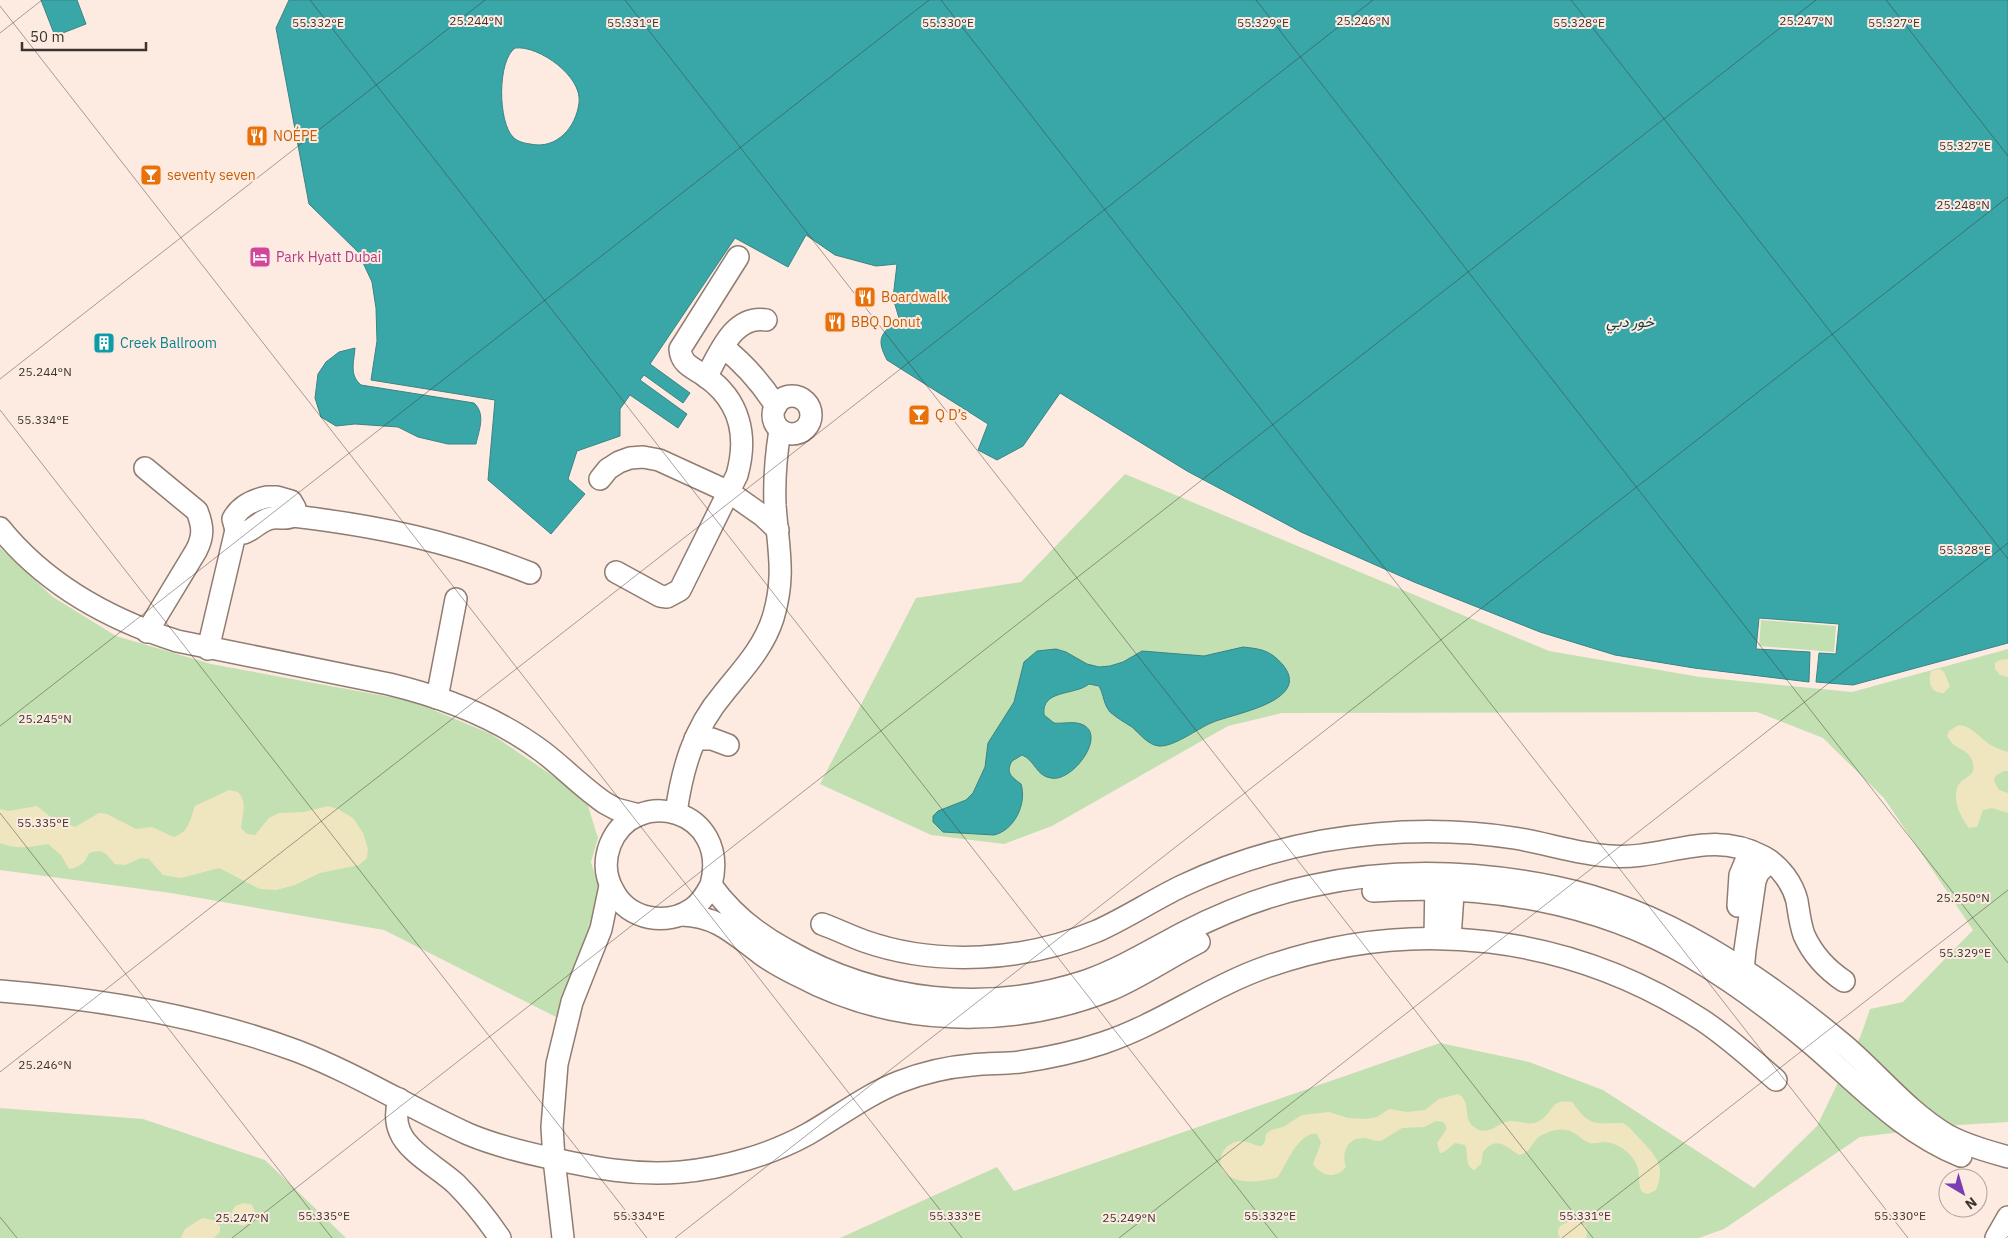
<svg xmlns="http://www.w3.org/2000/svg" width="2008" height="1238" viewBox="0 0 2008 1238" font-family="'IBM Plex Sans',Vazirmatn,sans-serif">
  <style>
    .green { fill: #c3e0b2 }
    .sand { fill: #efe6c0 }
    .water { fill: #39a7a8; stroke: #3a8483; fill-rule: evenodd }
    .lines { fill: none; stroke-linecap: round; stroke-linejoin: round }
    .minor-casing { stroke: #907c71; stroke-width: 24 }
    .minor { stroke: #fff; stroke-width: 21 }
    .ticks { fill: none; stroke: #3c332e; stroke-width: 1; stroke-opacity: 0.45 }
    .labels { text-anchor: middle; stroke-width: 4; stroke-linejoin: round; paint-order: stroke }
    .food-label { font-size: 14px; fill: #c56008; stroke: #fdebe2; text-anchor: start }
    .hotel-label { font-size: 14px; fill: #b23c85; stroke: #fdebe2; text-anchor: start }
    .culture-label { font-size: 14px; fill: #0d838f; stroke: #fdebe2; text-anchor: start }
    .water-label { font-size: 15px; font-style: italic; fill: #114343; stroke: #fdebe2 }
    .ticks-label { font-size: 12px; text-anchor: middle; fill: #3c332e; stroke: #fdebe2; stroke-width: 4; stroke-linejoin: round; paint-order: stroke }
  </style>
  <rect width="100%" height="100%" fill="#fdebe2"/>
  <g class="green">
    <polygon points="1125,474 1549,651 1700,677 1852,692 2008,649 2008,1122 1959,1125 1860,1137 1724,1229 1699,1238 840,1238 997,1167 1014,1191 1440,1043 1529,1062 1603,1090 1754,1188 1817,1126 1861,1035 1870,1009 1903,1002 1973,930 1884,798 1823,738 1757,712 1282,713 1228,726 1052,826 1004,844 931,835 820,784 916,598 1021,582"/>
    <polygon points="0,548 53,597 116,636 211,664 412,701 491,734 556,778 588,806 598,838 591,862 598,884 598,913 556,1017 384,930 171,893 0,870"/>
    <polygon points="1761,620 1836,626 1834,652 1759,646"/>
    <polygon points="0,1108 143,1119 265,1160 346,1238 0,1238"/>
  </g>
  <g class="sand">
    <polygon points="2008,659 2008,677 2000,675 1995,669 1995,663 2000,660"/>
    <path d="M1940,669l4,3 6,14 -6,7c-14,0 -16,-10 -13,-22z"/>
    <path d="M1959,725c14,2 19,11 30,19 6,4 13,6 19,8v19h-4l-9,5 -1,5 5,9 9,3v20l-16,-5 -9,2 -6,17 -8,1c-8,-10 -16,-26 -12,-40 4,-12 22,-10 15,-28 -4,-9 -11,-10 -18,-15 -3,-2 -5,-7 -7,-9l2,-5z"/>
    <path d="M229,790l9,2c10,11 4,22 3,36l6,6 8,1 14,-17 10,-5 25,-1 24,-6 10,3 15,9 10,15 5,16 -1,9 -8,7 -39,8 -25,12 -19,5 -16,-1 -41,-21 -38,10 -18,-3 -14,-16 -8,-1 -16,7 -10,-1c-9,-10 -11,-16 -26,-11 -4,10 -9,14 -20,16l-8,-14 -13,-11c-18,3 -31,6 -48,-1v-34l9,2 28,-5 15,12 23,9 24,-14 8,1 29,15 16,-2 22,10c15,-5 16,-17 21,-31z"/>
    <path d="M1458,1094c14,8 4,24 16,33 15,11 23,-5 37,-6 10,0 20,6 30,-1 14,-10 9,-21 31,-18 19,26 23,21 51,21 7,4 12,11 18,17 15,16 25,26 15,50l-8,4 -6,-2c-5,-9 -1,-19 -6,-29 -6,-11 -18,-20 -31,-21 -5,0 -10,2 -15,1 -7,-2 -10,-7 -16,-10 -9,-6 -21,-3 -30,1 -12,4 -12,19 -25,21 -13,-8 -22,-20 -36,-3l-2,12 -7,6c-10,-5 -5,-16 -9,-25l-10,-2 -11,9 -4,1 -3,-10 9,-13v-4l-3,-4 -7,-1 -12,6 -22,1 -21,13c-6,0 -11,-2 -16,-3 -18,-1 -24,15 -19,29 -11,13 -25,9 -33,-3l8,-21 -4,-9c-18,-3 -31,31 -39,43 -14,5 -42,8 -53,-4 -11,-12 -1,-30 14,-32 8,-1 15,5 23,5l3,-5 1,-7 5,-4 12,-3 19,-12 27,-3 19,6 19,1 10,-2 12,-8 18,3 18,-2 14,-11z"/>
    <polygon points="244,1203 252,1205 255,1212 253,1219 244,1226 233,1223 231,1214 235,1206"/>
    <polygon points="202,1218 213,1220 220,1226 220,1232 214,1238 181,1238 185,1229"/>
    <path d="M1576,1220l10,6 1,8 -1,4h-26c-7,-12 6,-16 16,-18z"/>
  </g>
  <g class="water">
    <polygon points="41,0 77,0 86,24 55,36"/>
    <path d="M289,0h1719v643l-155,42 -37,-3 3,-29 17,1 3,-30 -80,-6 -3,31 54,3 -1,30 -115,-14 -79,-13 -75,-23 -126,-50 -113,-50 -114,-61 -127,-78 -37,53 -26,14 -19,-10 10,-26 -101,-64c-12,-23 -5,-26 12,-42l-6,-20 4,-34 -21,2 -41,-11 -29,-20 -18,32 -53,-29 -85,126 40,29 -7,10 -39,-28 -4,5 47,34 -9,14 -48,-33 -10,14v27l-43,15 -9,28 17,15 -34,40 -63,-54 7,-80 -124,-20 6,-39 -1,-33 -4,-26 -14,-30 -49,-48 -33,-176zM515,48c24,-3 68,29 64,55 -3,24 -22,47 -49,41 -6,-1 -12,-2 -17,-7 -15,-15 -16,-76 2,-89z"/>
    <path d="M355,348c-1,14 -6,27 6,37l113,18c12,11 5,27 2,41h-28l-30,-7 -20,-10 -43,-3 -19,2 -15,-9 -6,-19 3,-24 8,-12 13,-10z"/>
    <path d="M1243,647c18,2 27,3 40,18 30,37 -53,49 -72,58 -14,6 -37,24 -52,23 -11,-1 -19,-12 -27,-19 -8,-5 -15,-9 -22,-15 -7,-9 -6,-17 -11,-26l-10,-2c-15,12 -48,5 -45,31l10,8c9,1 18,-2 27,1 28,10 -9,59 -30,54 -15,-2 -16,-18 -29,-23l-10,6c-7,12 0,16 9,23 6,19 -6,46 -27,51l-51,-3 -10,-10v-6l5,-5 28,-11 7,-7 12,-26 3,-24 26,-41 10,-40 13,-11 19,-2 10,3 21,12 12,3 11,-1 13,-4 19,-11 62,5z"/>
  </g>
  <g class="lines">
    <g class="minor-casing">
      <g id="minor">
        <path d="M723,347c22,17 38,36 53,59"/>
        <path d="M706,377c14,-24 27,-62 60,-57"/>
        <circle cx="792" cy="415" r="19"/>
        <path d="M145,468l52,43c6,15 7,25 -1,40l-49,81"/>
        <polyline points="600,479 608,469 619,462 630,458 643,457 659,460 729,492 763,516 778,530"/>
        <path d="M267,497h10l14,4 4,7 -2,8c-7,4 -12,1 -20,2 -12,1 -18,11 -29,15l-8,-3 -3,-11c7,-13 20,-19 34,-22z"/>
        <path d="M293,516c86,10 156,25 237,57"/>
        <path d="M0,528c46,57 108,91 177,113l212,43c54,13 109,34 154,68 21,16 40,36 62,51l11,6 23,6"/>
        <path d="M616,572l44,24 7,1 13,-7 57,-115c11,-39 3,-75 -32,-99 -11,-8 -24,-11 -25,-27l58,-92"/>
        <polyline points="208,649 236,530"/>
        <polyline points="437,698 456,599"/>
        <polyline points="695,739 712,739 728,745"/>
        <path d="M676,813c6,-44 18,-85 47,-119 19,-24 40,-45 50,-76 13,-43 5,-70 2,-113 -1,-25 1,-50 5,-75"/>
        <path d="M711,885c-5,9 -10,18 -19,24 -25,17 -63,11 -78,-17 -9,-15 -10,-31 -4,-47 24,-61 121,-36 101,40 20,28 46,49 76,65 91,52 199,64 299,31 34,-12 65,-31 97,-48 41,-21 84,-38 128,-47 80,-18 165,-15 244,1 109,22 205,88 289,158 34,29 64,67 103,90 19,10 40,16 61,22"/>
        <path d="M1373,891c108,-8 223,10 318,66 41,24 80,53 117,84 50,42 91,90 153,115"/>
        <polyline points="1738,906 1740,875 1750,851"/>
        <path d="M682,915c35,1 52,19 79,39 11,8 24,15 36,21 97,52 213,55 315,14 30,-13 57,-32 87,-47"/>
        <path d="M822,924c14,5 28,12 42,17 74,26 161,20 233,-10 29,-13 56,-31 85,-45 44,-21 92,-36 140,-45 63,-11 129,-13 192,-3 32,5 63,16 95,18 56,5 99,-29 155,1 16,9 29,27 33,44 2,12 3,23 7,34 9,20 22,34 40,46"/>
        <polyline points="1435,938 1436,878"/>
        <polyline points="1450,938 1454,879"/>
        <polyline points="1742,981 1745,950 1755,881 1758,873 1770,861"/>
        <path d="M0,991c100,8 203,25 297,60 60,23 113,57 171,83 26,11 54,18 82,24 45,10 85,18 131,14 43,-4 89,-17 127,-38 30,-17 58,-39 91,-52 23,-9 48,-15 73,-17 16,-2 32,-1 48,-3 28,-4 56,-10 83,-19 57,-19 106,-56 163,-76 148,-52 305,-32 436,53 27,18 50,39 74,60"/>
        <path d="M399,1099c-3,11 -4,22 1,33 8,20 40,37 56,52 17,17 31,35 44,54"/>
        <polyline points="563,1238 554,1159 552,1127 557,1064 572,1002 601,929 610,886"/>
        <polyline points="1996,1238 2008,1217"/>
      </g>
    </g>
    <use href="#minor" class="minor"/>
  </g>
  <path class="ticks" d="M310,0l967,1238M625,0l968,1238M941,0l967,1238M1256,0l752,963M1571,0l437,559M1886,0l122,156M0,6l962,1232M0,33l42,-33M0,379l485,-379M0,410l647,828M0,726l929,-726M0,813l332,425M0,1072l1373,-1072M0,1217l17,21M232,1238l1584,-1238M675,1238l1333,-1041M1119,1238l889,-695M1562,1238l446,-348M2006,1238l2,-2"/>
  <defs>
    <g id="restaurant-square" transform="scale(1.125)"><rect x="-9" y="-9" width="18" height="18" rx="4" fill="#e8710a" stroke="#fdebe2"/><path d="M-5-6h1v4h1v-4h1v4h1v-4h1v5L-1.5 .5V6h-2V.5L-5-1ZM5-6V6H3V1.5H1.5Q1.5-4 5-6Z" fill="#fff"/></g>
    <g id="bar-square" transform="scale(1.125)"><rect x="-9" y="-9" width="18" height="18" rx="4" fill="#e8710a" stroke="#fdebe2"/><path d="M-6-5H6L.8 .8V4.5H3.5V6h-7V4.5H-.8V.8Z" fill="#fff"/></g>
    <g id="hotel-square" transform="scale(1.125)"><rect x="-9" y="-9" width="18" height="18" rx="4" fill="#d1479c" stroke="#fdebe2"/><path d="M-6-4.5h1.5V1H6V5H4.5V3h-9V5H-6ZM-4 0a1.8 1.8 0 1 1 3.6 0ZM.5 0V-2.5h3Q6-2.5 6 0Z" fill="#fff"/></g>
    <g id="building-square" transform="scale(1.125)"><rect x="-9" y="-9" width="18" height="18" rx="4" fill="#0f9aa8" stroke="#fdebe2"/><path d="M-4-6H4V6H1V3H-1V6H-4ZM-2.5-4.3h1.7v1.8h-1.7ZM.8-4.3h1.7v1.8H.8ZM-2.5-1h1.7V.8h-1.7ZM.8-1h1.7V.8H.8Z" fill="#fff"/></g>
  </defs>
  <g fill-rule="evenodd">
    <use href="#restaurant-square" x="257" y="136"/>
    <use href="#bar-square" x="151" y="175"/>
    <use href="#hotel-square" x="260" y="257"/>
    <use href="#restaurant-square" x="865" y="297"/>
    <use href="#restaurant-square" x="835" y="322"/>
    <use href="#building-square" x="104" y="343"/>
    <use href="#bar-square" x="919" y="415"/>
  </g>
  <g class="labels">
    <g class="food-label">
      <text x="273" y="141">NOÉPE</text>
      <text x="167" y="180">seventy seven</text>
      <text x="881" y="302">Boardwalk</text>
      <text x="851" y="327">BBQ Donut</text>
      <text x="935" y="420">Q D’s</text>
    </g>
    <g class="hotel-label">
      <text x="276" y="262">Park Hyatt Dubai</text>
    </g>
    <g class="culture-label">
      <text x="120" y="348">Creek Ballroom</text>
    </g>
    <g class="water-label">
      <text x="1630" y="327">خور دبي</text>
    </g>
  </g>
  <g class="ticks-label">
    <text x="476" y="25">25.244°N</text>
    <text x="1363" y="25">25.246°N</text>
    <text x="1806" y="25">25.247°N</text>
    <text x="318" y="27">55.332°E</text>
    <text x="633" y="27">55.331°E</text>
    <text x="948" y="27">55.330°E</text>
    <text x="1263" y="27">55.329°E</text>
    <text x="1579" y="27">55.328°E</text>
    <text x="1894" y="27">55.327°E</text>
    <text x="1965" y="150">55.327°E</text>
    <text x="1963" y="209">25.248°N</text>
    <text x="45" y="376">25.244°N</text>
    <text x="43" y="424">55.334°E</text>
    <text x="1965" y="554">55.328°E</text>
    <text x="45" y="723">25.245°N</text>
    <text x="43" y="827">55.335°E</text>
    <text x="1963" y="902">25.250°N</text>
    <text x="1965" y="957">55.329°E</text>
    <text x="45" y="1069">25.246°N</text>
    <text x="324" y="1220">55.335°E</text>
    <text x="639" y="1220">55.334°E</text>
    <text x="955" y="1220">55.333°E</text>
    <text x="1270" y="1220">55.332°E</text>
    <text x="1585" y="1220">55.331°E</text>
    <text x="1900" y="1220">55.330°E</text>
    <text x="242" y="1222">25.247°N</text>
    <text x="1129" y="1222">25.249°N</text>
  </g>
  <g transform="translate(1963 1193) rotate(142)"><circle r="24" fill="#fdebe2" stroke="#b0a19a"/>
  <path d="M0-4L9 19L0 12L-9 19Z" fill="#7a3db3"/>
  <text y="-8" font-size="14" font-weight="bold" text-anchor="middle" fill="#3c332e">N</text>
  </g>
  <path d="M22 42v8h124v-8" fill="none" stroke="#3c332e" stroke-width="2.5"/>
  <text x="30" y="42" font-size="15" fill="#3c332e" stroke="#fdebe2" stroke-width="4" paint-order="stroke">50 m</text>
</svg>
